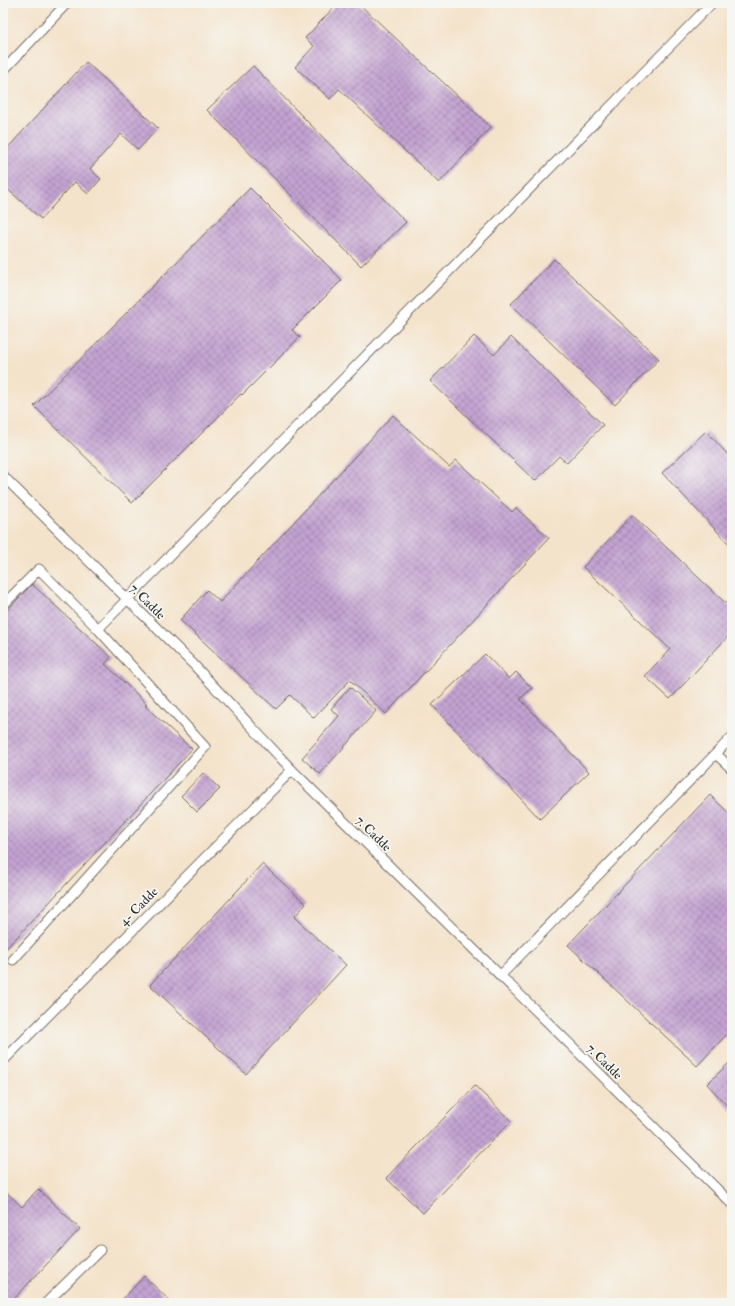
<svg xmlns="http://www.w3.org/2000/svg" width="735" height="1306" viewBox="0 0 735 1306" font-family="'IM FELL Double Pica',serif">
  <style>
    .building { fill: url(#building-cross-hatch) }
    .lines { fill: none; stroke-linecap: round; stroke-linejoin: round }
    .lane-casing { stroke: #716b63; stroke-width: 11 }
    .lane { stroke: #fff; stroke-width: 9 }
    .labels { text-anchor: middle; stroke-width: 3.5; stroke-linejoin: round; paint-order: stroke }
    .street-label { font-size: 13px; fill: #2b2b2b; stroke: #f6f6f2 }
  </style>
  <defs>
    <pattern id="building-cross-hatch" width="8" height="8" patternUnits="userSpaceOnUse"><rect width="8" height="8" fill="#c4a3d2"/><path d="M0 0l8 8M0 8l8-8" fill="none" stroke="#9f85ab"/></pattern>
  </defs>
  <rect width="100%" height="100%" fill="#f6f6f2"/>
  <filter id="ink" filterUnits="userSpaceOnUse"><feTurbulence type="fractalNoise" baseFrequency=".025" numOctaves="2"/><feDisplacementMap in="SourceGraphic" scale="8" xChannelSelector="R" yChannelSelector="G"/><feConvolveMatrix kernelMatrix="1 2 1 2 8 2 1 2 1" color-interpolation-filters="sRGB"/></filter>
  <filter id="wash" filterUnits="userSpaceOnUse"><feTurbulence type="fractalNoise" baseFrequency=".012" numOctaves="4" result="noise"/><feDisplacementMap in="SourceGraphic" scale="16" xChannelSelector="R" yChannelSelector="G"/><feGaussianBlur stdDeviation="0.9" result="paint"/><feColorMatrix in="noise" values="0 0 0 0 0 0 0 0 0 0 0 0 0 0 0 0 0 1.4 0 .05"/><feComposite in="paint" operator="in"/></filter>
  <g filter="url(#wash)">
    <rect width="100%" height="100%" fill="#f4e3cb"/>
    <g id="blocks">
      <g class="building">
        <polygon points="338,3 358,3 491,127 439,183 339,89 330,99 295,67 314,46 305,38"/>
        <polygon points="86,62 158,128 138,150 121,134 90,169 101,179 88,194 75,182 41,219 3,185 3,153"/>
        <polygon points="253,66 406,222 361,266 207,110"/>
        <polygon points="250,188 342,280 292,330 300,337 242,395 241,394 132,503 34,406"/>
        <polygon points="554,259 659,359 615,405 511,304"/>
        <polygon points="474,336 494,355 511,337 603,425 567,463 559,456 535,481 430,381"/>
        <polygon points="393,415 449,467 456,460 512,512 516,508 549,538 386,714 350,680 314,718 290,695 276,709 180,620 207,590 220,602"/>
        <polygon points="706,431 732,459 732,547 662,473"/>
        <polygon points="632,515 732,609 732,632 670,699 645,676 670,649 583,567"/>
        <polygon points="32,584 111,657 105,664 147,704 145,706 192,749 3,952 3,615"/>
        <polygon points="485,654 509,679 516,672 532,688 520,699 589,772 540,819 432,705"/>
        <polygon points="350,687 376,711 320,774 302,758 339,716 331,709"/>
        <polygon points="203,773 220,789 197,812 181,796"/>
        <polygon points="710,795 732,816 732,1029 697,1066 568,945"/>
        <polygon points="262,864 306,904 294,917 346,965 246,1074 150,985"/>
        <polygon points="732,1060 732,1111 707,1084"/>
        <polygon points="475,1086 511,1121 423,1213 386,1178"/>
        <polygon points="3,1189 22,1207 38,1189 80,1229 10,1303 3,1303"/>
        <polygon points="144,1276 172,1303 119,1303"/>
      </g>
    </g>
  </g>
  <g filter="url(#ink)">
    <use href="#blocks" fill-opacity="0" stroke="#716b63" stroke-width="1"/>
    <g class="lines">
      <g class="lane-casing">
        <g id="lane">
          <polyline points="3,71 67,3"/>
          <polyline points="3,476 193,664 292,770 732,1204"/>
          <polyline points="3,605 39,569 98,629 712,3"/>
          <polyline points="716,754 732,769"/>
          <polyline points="13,960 205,747 98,629"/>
          <polyline points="500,976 732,737"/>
          <polyline points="3,1061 292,770"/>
          <polyline points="46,1303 100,1250"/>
        </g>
      </g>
      <use href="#lane" class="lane"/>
    </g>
  </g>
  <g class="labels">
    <g class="street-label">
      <text transform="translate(148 601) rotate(45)" y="5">7. Cadde</text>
      <text transform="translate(374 833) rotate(45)" y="5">7. Cadde</text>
      <text transform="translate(138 906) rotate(-45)" y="5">4- Cadde</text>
      <text transform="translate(605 1061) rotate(45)" y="5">7. Cadde</text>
    </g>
  </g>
  <rect width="735" height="1306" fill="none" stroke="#f6f6f2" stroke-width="16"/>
</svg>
